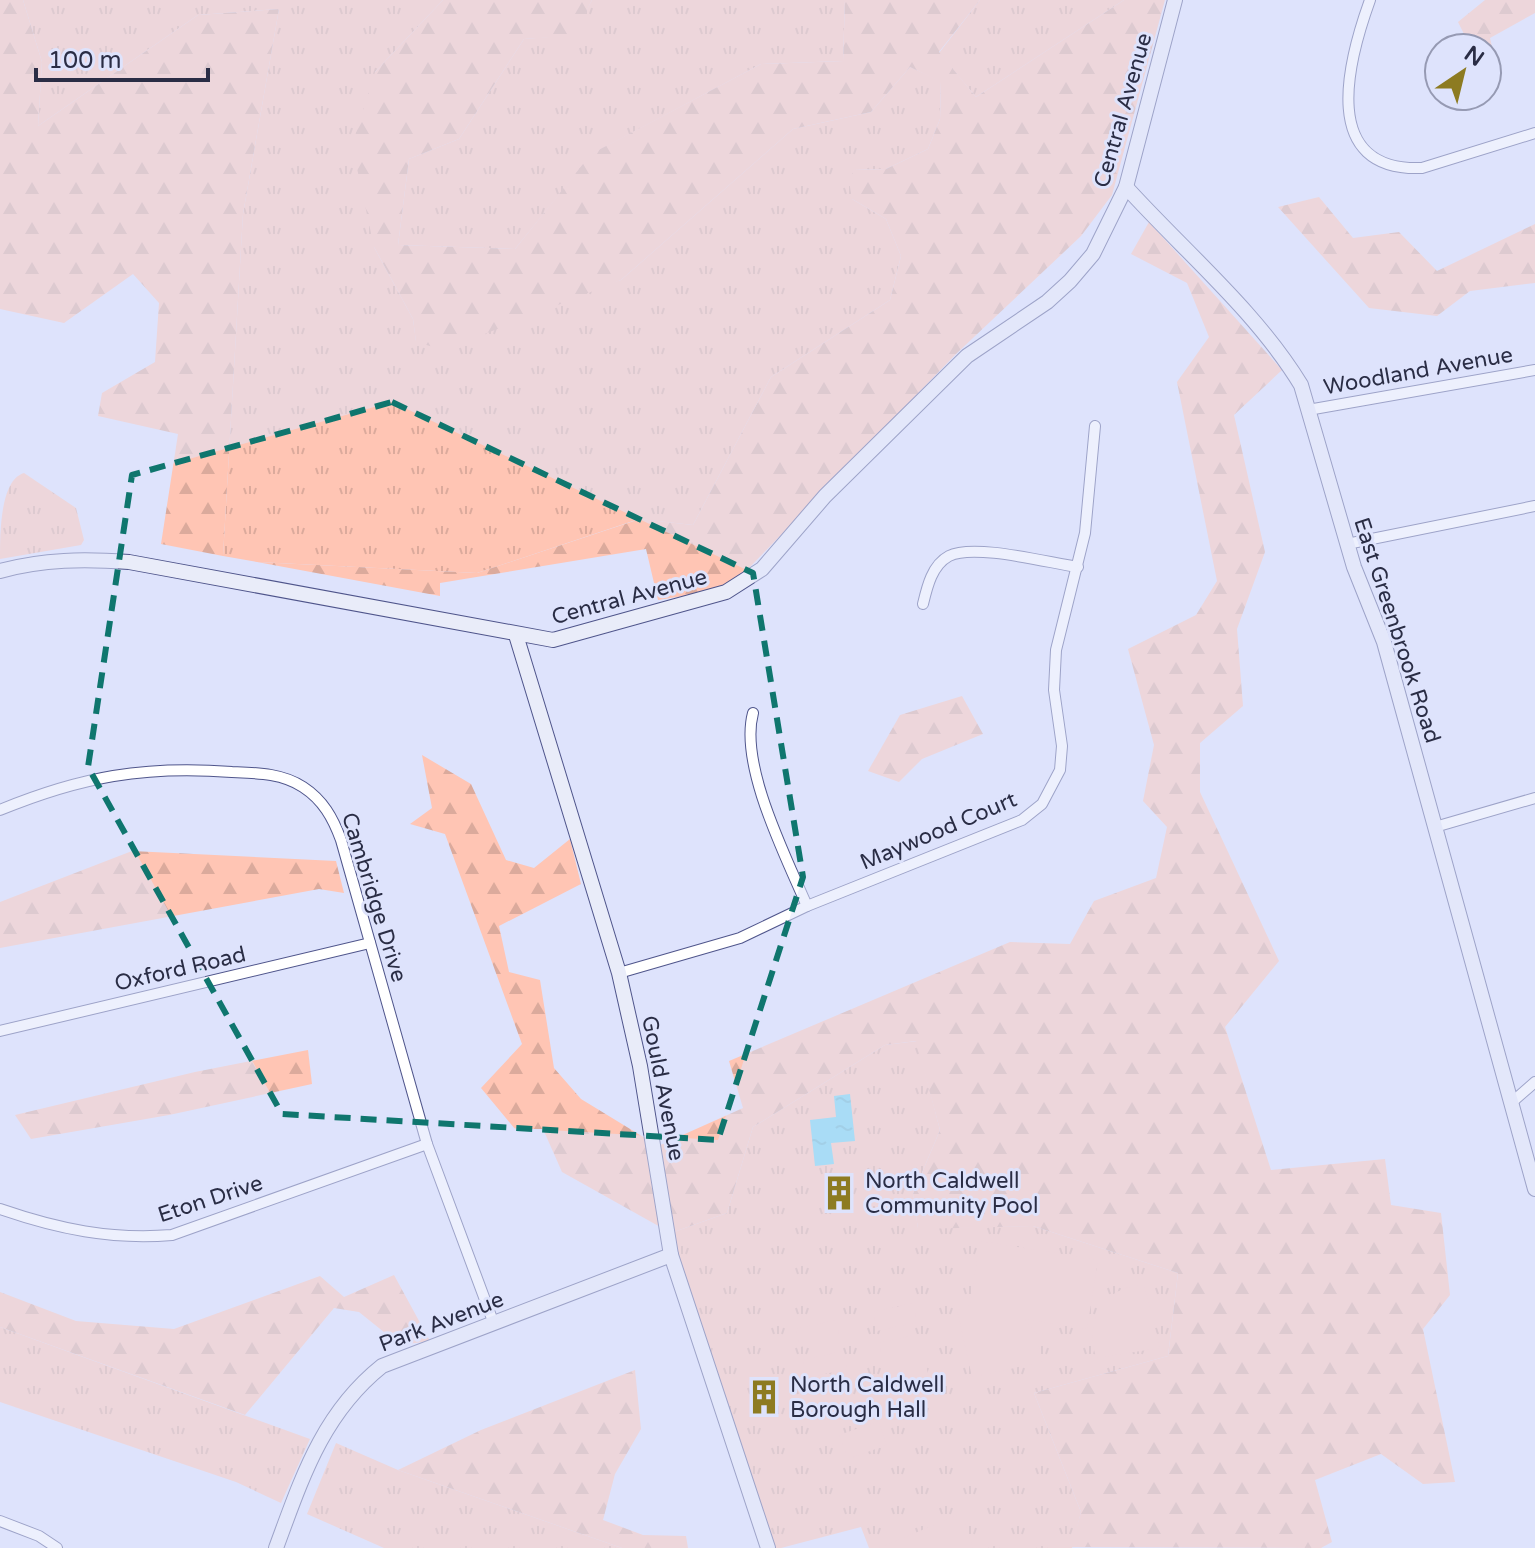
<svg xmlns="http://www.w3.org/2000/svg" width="1535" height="1548" viewBox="0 0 1535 1548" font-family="'Varela Round',sans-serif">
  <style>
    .grass { fill: url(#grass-tufts) }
    .forest { fill: url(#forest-firs) }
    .garden { fill: #ffc5b4 }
    .water { fill: url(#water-ripples) }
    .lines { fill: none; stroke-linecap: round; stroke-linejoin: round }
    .street-casing { stroke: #4f558b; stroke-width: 12 }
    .secondary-casing { stroke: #4f558b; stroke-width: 16 }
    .street { stroke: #fff; stroke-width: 10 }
    .secondary { stroke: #e9ecf9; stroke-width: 14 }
    .marked { fill: none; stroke: #0f766e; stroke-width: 6; stroke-dasharray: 16 10; stroke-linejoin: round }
    .labels { text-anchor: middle; stroke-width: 6; stroke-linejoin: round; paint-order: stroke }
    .street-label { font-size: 22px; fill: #2a2d45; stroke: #dee3fc }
    .poi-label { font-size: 22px; fill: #2a2d45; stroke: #dee3fc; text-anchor: start }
  </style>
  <defs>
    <pattern id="grass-tufts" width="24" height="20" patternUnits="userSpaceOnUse" patternTransform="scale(2)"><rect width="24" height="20" fill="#ffc5b4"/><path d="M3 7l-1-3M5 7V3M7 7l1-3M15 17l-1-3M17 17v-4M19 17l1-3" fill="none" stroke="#dbaa9c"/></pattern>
    <pattern id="forest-firs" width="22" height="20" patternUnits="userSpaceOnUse" patternTransform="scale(2)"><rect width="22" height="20" fill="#ffc5b4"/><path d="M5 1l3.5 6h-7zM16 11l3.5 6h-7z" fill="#dbaa9c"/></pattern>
    <pattern id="water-ripples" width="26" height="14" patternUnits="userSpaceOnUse" patternTransform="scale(2)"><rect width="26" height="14" fill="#68d3ef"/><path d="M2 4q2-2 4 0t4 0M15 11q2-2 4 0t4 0" fill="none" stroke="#5ab5ce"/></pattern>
  </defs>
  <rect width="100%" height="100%" fill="#dee3fc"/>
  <g class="grass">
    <polygon points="23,0 443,0 375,72 374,247 413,319 416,341 621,280 793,129 871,112 910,67 941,81 940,119 928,149 886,169 854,170 852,199 886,219 901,256 890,300 771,377 693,525 639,519 477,573 257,562 223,556 243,214 279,9 198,15 38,126 42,62"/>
    <polygon points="592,0 845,0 843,61 761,64 592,154 515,249 398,245 409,159 459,139 524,39 573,35"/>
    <polygon points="980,0 1124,0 976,97 939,53"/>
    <path d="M24,473l52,35 8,32 -3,5 -81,14c0,-26 0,-79 24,-86z"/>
    <polygon points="917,1041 940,1130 913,1194 918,1228 1033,1226 1178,1273 1168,1356 1034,1393 1081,1512 1072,1548 869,1548 861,1527 781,1548 768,1548 671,1233 727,1213 753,1127 885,1045"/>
    <polygon points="0,1327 310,1439 281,1503 236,1482 0,1402"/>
    <polygon points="336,1443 398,1470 622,1548 384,1548 307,1514"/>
  </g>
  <g class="forest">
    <polygon points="0,0 23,0 42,62 38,126 198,15 279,9 243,214 223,556 161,544 178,434 98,416 102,393 155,362 159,303 133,274 64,323 0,309"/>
    <polygon points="443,0 592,0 574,36 524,39 459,139 409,159 398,245 515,249 591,154 761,64 843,61 845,0 980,0 939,52 976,97 1124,0 1165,0 1112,195 1081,236 956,354 750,567 715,591 658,600 646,549 440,583 440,596 257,562 477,573 640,519 693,525 771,377 890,300 901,256 886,219 852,199 849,181 854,170 886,169 928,149 940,119 941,82 910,67 871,112 793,129 621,280 444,350 416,342 413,319 374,247 352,145 375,72"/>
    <polygon points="1485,0 1535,0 1535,13 1490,38 1496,64 1487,61 1487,48 1471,48 1458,22"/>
    <polygon points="1319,197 1353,238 1399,232 1437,271 1535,224 1535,283 1470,291 1437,316 1369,308 1278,207"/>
    <polygon points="1149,222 1282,370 1234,415 1265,552 1237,629 1243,706 1200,743 1200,792 1279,961 1225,1027 1271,1170 1385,1159 1391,1205 1441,1213 1450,1295 1423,1329 1455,1482 1423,1484 1381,1454 1315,1480 1332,1542 1321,1548 1071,1547 1081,1512 1034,1393 1168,1356 1178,1273 1033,1226 918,1229 913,1194 940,1130 916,1041 885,1045 753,1127 727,1213 671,1233 562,1172 543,1129 515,1129 481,1088 522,1044 445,834 410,824 432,808 422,755 471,784 506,860 534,868 570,839 581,884 499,926 509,972 540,980 554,1068 581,1099 658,1146 743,1108 729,1061 1010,942 1070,944 1094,901 1156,878 1167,827 1143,801 1154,745 1128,649 1196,615 1217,581 1177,382 1209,337 1187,283 1131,254"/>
    <polygon points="962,696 983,734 922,759 899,782 868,771 900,715"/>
    <polygon points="132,851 336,861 344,893 319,889 0,948 0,902"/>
    <polygon points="308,1050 312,1084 169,1115 31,1139 15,1115 195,1072"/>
    <polygon points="394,1275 430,1341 400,1345 359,1312 334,1308 245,1415 0,1327 0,1292 76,1321 174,1329 320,1276 344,1297"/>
    <polygon points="635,1370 641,1429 615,1474 603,1520 643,1535 686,1536 688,1548 622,1548 398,1470 481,1430"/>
  </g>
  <g class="garden">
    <polygon points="980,1241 1098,1260 1087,1329 1024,1319 1036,1333 1042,1362 972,1377 957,1310 970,1305"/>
    <path d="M1144,1285l16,63 -64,10c-11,-39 6,-71 48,-73z"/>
    <polygon points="913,1303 917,1322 877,1331 873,1312"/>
    <polygon points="836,1320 840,1339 800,1347 796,1329"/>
    <polygon points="919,1334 923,1354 883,1362 879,1343"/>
    <polygon points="843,1351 847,1369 807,1378 803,1360"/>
    <polygon points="926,1365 930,1383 890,1392 886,1373"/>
    <polygon points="850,1382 854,1401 813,1409 809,1391"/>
    <polygon points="879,1421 887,1445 848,1459 839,1435"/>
    <polygon points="958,1515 963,1517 973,1548 879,1548"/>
  </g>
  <polygon class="water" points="850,1094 855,1141 831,1143 834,1164 815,1166 810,1120 836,1117 834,1096"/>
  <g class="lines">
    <g class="street-casing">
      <g id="street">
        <path d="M1370,0c-22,61 -52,172 52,168l113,-35"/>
        <polyline points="1308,410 1535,370"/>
        <polyline points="1347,544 1535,506"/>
        <path d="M923,604c4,-17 9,-39 26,-48 25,-13 100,7 129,11"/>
        <path d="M753,713c-14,52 33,144 54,193"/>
        <path d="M0,810c80,-33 145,-45 232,-38 24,1 50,1 71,15 20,13 30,31 38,53l86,304 67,180"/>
        <polyline points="1435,827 1535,798"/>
        <polyline points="619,973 740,938 807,906 1022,820 1042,804 1060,770 1062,746 1054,690 1056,650 1085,533 1095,426"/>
        <polyline points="0,1031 370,943"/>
        <polyline points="1511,1103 1535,1082"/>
        <path d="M0,1209c58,20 111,31 172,26l255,-91"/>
        <polyline points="0,1521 39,1536 57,1548"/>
      </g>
    </g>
    <g class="secondary-casing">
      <g id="secondary">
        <path d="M1126,187c58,64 130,124 175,198l53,182 30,75 151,547"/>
        <path d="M0,571c44,-12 84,-12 129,-9l424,78 173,-48 36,-23 63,-73 142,-140 80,-54 23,-21 23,-27 33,-67 49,-187"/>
        <polyline points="516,635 619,973 640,1066 671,1255 768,1548"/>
        <path d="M276,1548c26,-70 46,-134 106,-182l289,-111"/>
      </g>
    </g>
    <use href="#street" class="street"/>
    <use href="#secondary" class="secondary"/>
  </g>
  <path d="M0 0H1535V1548H0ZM392,402l361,171 50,304 -85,263 -436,-26 -194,-347 44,-292z" fill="#dee3fc" fill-opacity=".55" fill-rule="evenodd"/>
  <path class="marked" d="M392,402l361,171 50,304 -85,263 -436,-26 -194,-347 44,-292z"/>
  <defs>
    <g id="building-bare" transform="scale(2.76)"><path d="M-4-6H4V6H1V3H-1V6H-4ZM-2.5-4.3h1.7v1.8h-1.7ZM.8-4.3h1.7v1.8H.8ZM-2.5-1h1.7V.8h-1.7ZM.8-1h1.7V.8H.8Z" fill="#8d7b21" stroke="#dee3fc" stroke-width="2.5" paint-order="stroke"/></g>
  </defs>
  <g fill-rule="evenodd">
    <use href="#building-bare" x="839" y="1193"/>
    <use href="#building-bare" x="764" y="1397"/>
  </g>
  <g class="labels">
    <g class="street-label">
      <text transform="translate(1122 110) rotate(-74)" y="8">Central Avenue</text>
      <text transform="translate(1418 370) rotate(-10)" y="8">Woodland Avenue</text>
      <text transform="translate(629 596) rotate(-15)" y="8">Central Avenue</text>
      <text transform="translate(1398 630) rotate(72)" y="8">East Greenbrook Road</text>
      <text transform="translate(938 830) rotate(-23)" y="8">Maywood Court</text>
      <text transform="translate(375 897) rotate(73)" y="8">Cambridge Drive</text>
      <text transform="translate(180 968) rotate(-13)" y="8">Oxford Road</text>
      <text transform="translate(664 1088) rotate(79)" y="8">Gould Avenue</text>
      <text transform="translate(210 1198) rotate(-18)" y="8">Eton Drive</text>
      <text transform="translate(441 1321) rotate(-21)" y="8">Park Avenue</text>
    </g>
    <g class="poi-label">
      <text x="865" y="1188">North Caldwell<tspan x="865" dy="25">Community Pool</tspan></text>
      <text x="790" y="1392">North Caldwell<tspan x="790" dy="25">Borough Hall</tspan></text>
    </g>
  </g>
  <g transform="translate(1463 72) rotate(35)"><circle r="38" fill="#dee3fc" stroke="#969ab3" stroke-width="2"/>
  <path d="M0-6L14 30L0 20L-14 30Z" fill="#8d7b21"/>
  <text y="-12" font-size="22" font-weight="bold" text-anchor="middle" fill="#2a2d45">N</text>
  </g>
  <path d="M36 68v12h172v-12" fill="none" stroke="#2a2d45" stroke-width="4"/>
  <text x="48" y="68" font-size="24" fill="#2a2d45" stroke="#dee3fc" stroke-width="6" paint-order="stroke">100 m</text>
</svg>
